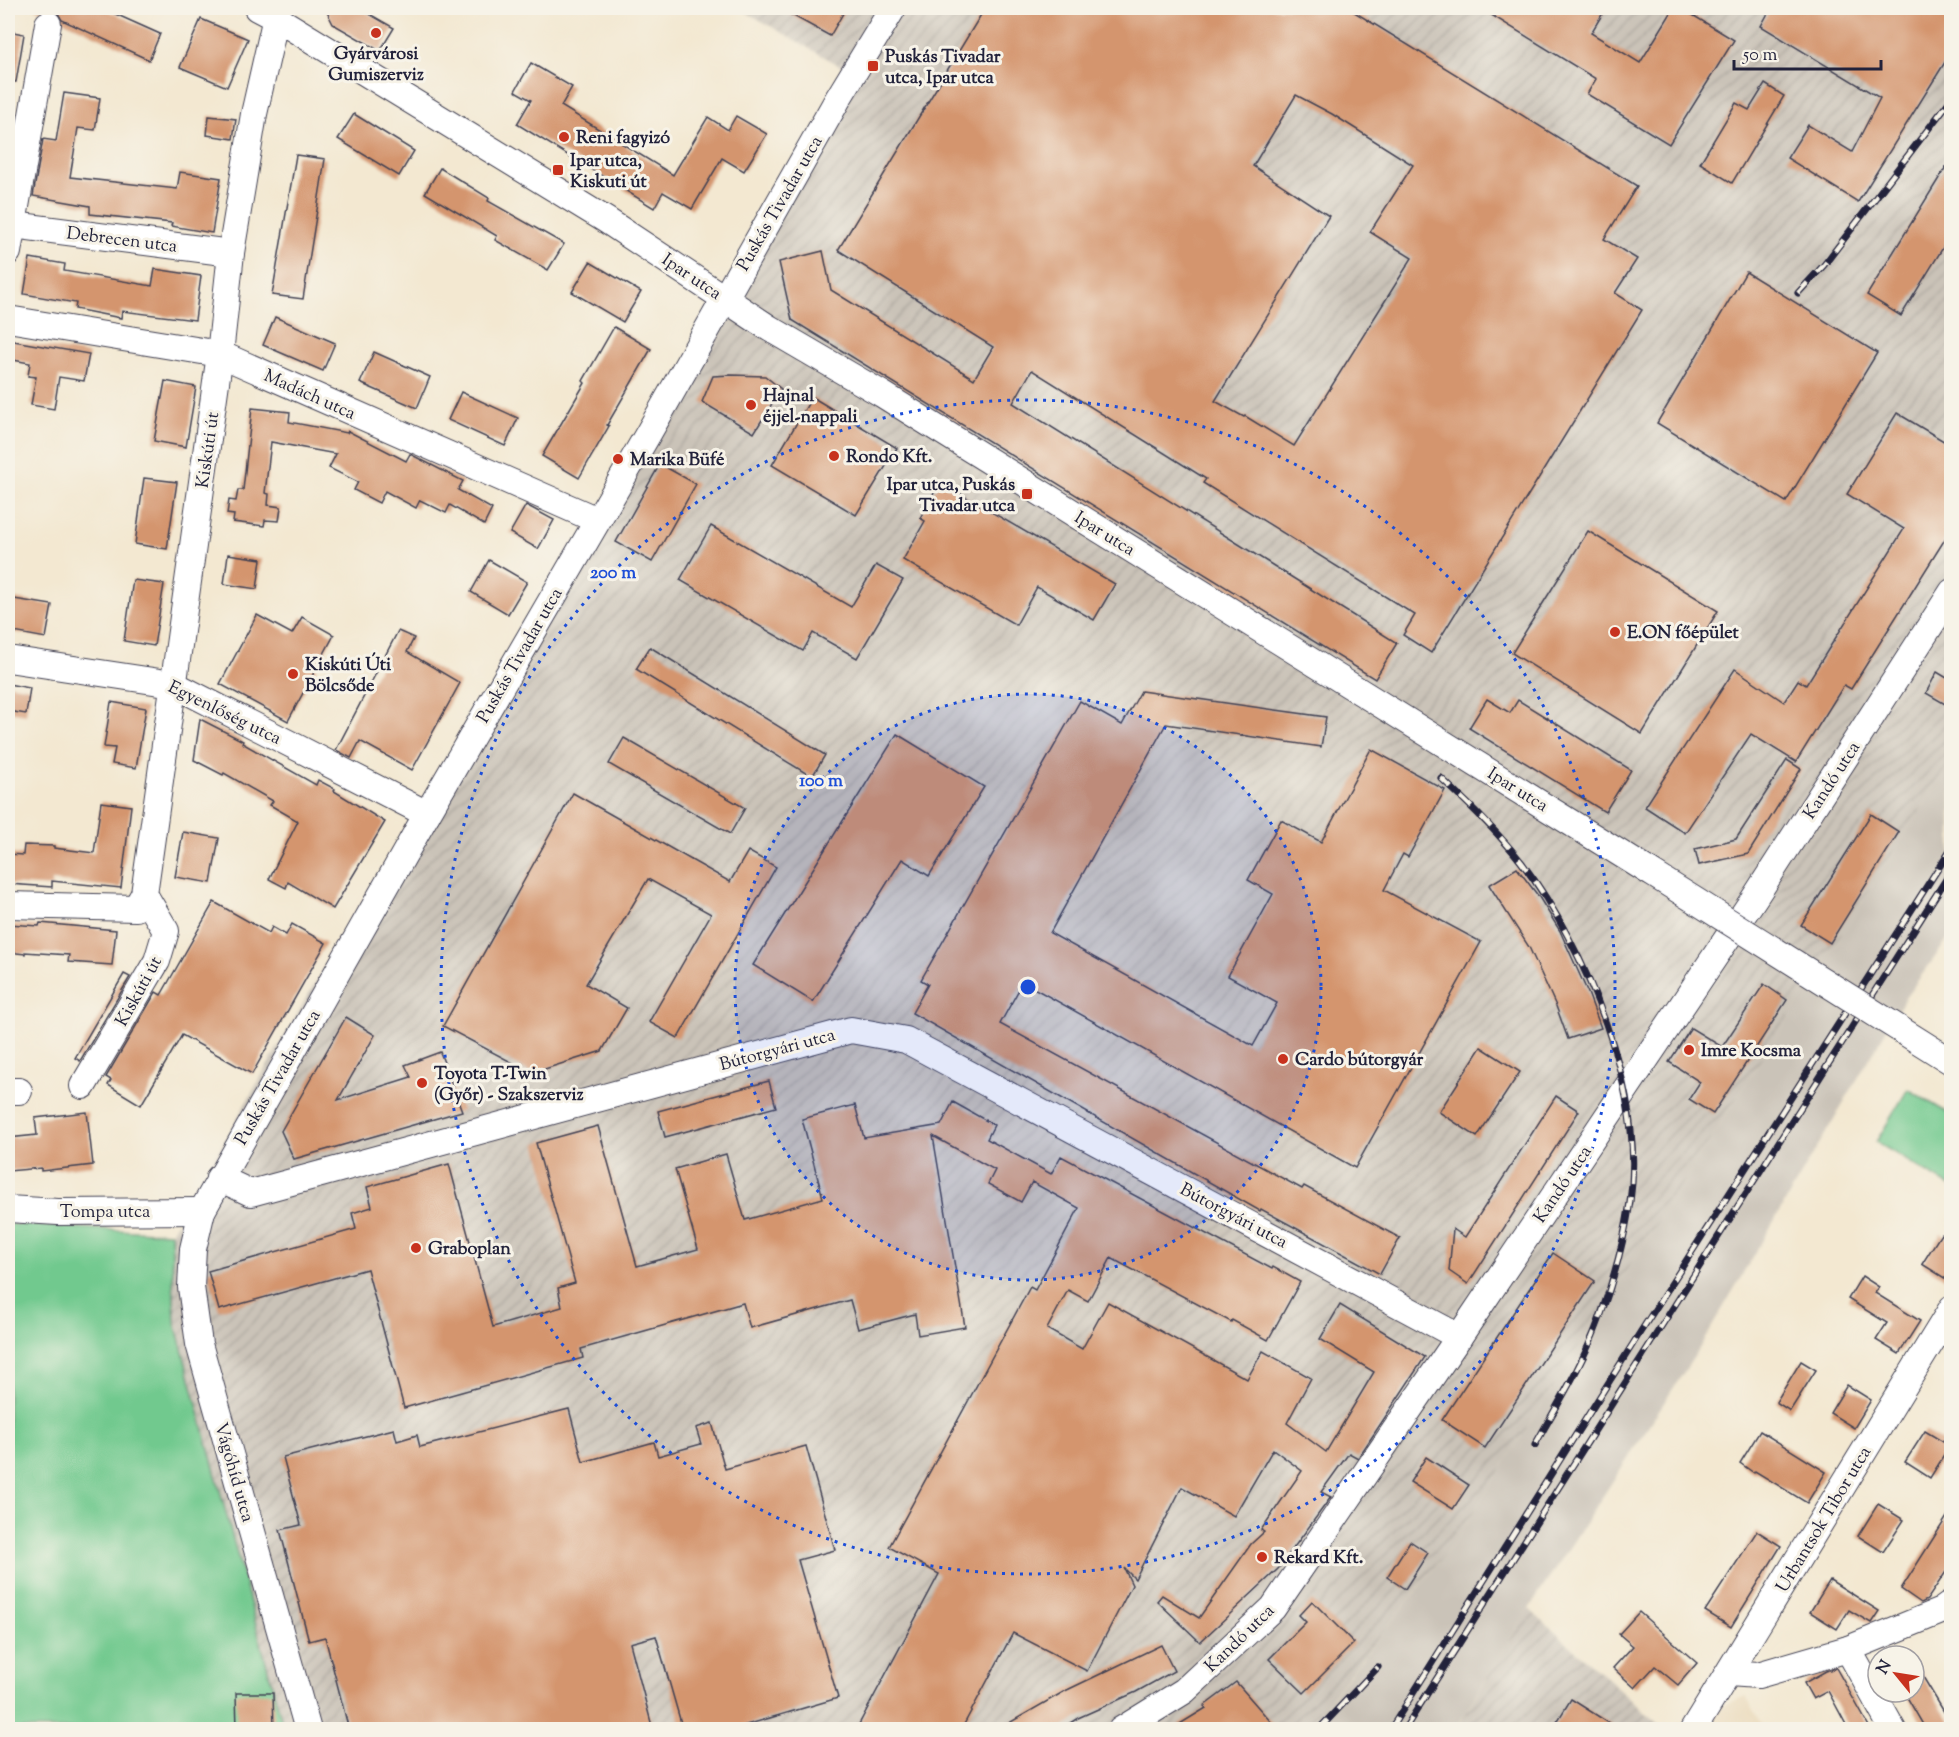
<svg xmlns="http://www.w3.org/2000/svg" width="1959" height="1737" viewBox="0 0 1959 1737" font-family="'Sorts Mill Goudy',serif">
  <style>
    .built { fill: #ead9ba }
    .industrial { fill: url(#industrial-furrows) }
    .railway { fill: #cac3b8 }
    .green { fill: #71c98e; stroke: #4a7664; stroke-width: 1.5 }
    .building { fill: #d4956e; fill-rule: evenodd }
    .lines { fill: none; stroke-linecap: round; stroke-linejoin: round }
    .minor-casing { stroke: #414052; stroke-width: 28 }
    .minor { stroke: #fff; stroke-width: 26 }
    .rail-casing { stroke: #22223b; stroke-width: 7 }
    .rail { stroke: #f7f3e8; stroke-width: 4.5; stroke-dasharray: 14; stroke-linecap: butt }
    .minor-bridge-casing { stroke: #414052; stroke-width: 28; stroke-linecap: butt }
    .minor-bridge { stroke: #fff; stroke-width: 26 }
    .ring { fill: none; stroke: #1d4ed8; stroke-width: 3; stroke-dasharray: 3 6 }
    .poi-dot { fill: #c8321e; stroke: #f7f3e8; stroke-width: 2 }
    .labels { text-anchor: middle; stroke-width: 6; stroke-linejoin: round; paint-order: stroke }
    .poi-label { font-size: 18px; font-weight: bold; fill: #22223b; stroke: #f7f3e8; text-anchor: start }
    .street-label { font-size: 18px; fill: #22223b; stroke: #f7f3e8 }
    .centre { fill: #1d4ed8; stroke: #f7f3e8; stroke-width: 3 }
    .ring-label { font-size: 18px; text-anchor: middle; font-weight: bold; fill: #1d4ed8; stroke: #f7f3e8; stroke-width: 6; stroke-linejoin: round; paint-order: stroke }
  </style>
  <defs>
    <pattern id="industrial-furrows" width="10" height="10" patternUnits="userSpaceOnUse" patternTransform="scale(1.5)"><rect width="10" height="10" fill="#cac3b8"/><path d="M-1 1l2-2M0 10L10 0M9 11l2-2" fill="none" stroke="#ada79f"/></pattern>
  </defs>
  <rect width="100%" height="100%" fill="#f7f3e8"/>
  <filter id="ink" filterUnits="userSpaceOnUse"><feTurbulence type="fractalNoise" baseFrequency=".0167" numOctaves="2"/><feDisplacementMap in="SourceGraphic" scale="12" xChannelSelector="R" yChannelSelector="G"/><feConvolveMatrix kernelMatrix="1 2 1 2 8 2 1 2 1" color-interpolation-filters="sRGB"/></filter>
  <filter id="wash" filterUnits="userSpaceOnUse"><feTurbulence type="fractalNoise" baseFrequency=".008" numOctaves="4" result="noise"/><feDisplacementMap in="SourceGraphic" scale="24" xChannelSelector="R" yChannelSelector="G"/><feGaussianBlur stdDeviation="1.35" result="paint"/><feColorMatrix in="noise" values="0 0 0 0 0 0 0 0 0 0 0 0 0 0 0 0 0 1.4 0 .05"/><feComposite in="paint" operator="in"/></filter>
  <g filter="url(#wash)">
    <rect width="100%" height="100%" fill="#f3e8d1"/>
    <polygon class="built" points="1746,1696 1765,1729 1665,1730"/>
    <g class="industrial">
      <polygon points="739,8 1951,8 1951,762 1453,1544 1306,1729 284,1729 175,1323 171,1233 349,924 748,272 844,68"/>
      <polygon points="1529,1609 1664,1729 1455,1730"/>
    </g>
    <polygon class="railway" points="1951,762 1951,935 1905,998 1697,1352 1529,1609 1455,1729 1306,1730 1453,1544"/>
    <g class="green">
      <polygon points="1908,1089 1951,1115 1951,1187 1876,1142"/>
      <polygon points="8,1224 171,1233 175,1323 284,1729 8,1729"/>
    </g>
    <g id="blocks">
      <g class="building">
        <polygon points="35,8 102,8 160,34 149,60 62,20 58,13 51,9 42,11"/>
        <polygon points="325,8 359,8 394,28 380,51 333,24"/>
        <polygon points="779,8 846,8 830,36"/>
        <path d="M985,8h363l289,178 -33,53 33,20 -22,34 27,17 -211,343 -28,-18 12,-20 -212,-132 3,-4 -174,-109 -19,33 384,240 -22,36 -583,-359 -13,-58 44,-11 8,39 143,89 19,-32 -155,-97zM1296,95l36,19 81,51 -43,67 42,26 -118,188 -49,-30 -1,1 -29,-16 114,-185 -76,-50z"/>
        <polygon points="1480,8 1606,8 1591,33 1640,63 1674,8 1681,8 1734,40 1669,144 1587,94 1596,79"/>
        <polygon points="1771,8 1952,8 1952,51 1858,202 1787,158 1808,125 1852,152 1880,98 1761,26"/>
        <polygon points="201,19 248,39 227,87 180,67"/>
        <polygon points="8,31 24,34 16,82 8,82"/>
        <polygon points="531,63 572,87 561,106 673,175 708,117 728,130 736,116 767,134 744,171 722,158 692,209 663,192 654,208 517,124 531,100 515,91"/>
        <polygon points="1765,84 1784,96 1732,183 1700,163 1736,103 1749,110"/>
        <polygon points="64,93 100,98 95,130 78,128 70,177 177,189 180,172 221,178 212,233 171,226 172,223 90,214 90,206 33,196 43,139 56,141"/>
        <polygon points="354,114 414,151 399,176 338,139"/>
        <polygon points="209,116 236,119 233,139 207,135"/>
        <polygon points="296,155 325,159 303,299 272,295"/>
        <polygon points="1952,157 1952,233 1901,316 1867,295"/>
        <polygon points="440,168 489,198 488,201 564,244 548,270 495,240 497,236 425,193"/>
        <polygon points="30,258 65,264 64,271 152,286 155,269 201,276 195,320 122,311 121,318 75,309 76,303 24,294"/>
        <polygon points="590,262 641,292 623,322 572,292"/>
        <polygon points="1746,272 1877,353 1786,502 1657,423"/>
        <polygon points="275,317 335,343 323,371 263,345"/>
        <polygon points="614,327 651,349 607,425 609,426 579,478 542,456 585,383 583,381"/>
        <polygon points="8,340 89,354 84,381 59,377 54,409 31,405 36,377 28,376 30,363 8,359"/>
        <polygon points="374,352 430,377 417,408 360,383"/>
        <polygon points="731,375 765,376 781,389 754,433 702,402 713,376"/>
        <polygon points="165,381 196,387 186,447 154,441"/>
        <polygon points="461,392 518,418 505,446 448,420"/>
        <polygon points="812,397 897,448 856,515 772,465"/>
        <polygon points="252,408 290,412 289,422 347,433 348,431 406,461 410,454 463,481 458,490 492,509 484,525 450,505 446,513 420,500 416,508 385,491 379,503 354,490 358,482 329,468 336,454 271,442 265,493 269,494 268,505 281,507 279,521 265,520 264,526 233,522 234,515 227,514 229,500 236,501 238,490 243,490"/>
        <polygon points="1897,413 1952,446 1952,528 1851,689 1844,685 1796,762 1751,734 1685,833 1645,807 1735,669 1784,702 1798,680 1806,685 1904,529 1847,494"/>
        <polygon points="660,464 696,484 652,562 616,542"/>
        <polygon points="144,478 177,482 167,549 135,544"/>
        <polygon points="940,482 1115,584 1094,620 1037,587 1016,625 903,560 925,521 920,518"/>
        <polygon points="526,505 554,520 538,549 510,533"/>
        <polygon points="711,526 851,607 876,565 903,580 857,658 813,633 803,651 680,580"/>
        <polygon points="1588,531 1718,611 1642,734 1512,653"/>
        <polygon points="228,554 261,559 257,589 224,584"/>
        <polygon points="489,560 527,582 508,614 471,592"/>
        <polygon points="133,580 164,584 154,646 124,641"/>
        <polygon points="8,598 52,605 46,638 8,631"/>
        <polygon points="257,615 292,634 302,617 334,635 288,721 220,684"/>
        <polygon points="398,631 414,638 407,652 460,683 412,770 360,741 351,758 336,750"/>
        <polygon points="650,647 825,755 812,777 636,669"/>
        <polygon points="1937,672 1952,681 1952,708 1926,693"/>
        <polygon points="8,684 30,688 26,714 8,711"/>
        <polygon points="1141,691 1326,717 1321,747 1166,724 1050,933 1253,1046 1277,1003 1228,976 1273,894 1248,880 1281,820 1321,842 1371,749 1445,790 1408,857 1403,854 1384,890 1481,942 1355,1168 1023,982 1000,1024 1302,1189 1304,1186 1400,1238 1380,1274 1261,1209 1260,1211 912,1013 928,984 921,980 1080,701 1122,725"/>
        <polygon points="1487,699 1510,713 1518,700 1631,770 1605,812 1469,728"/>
        <polygon points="111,702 146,708 136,768 112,764 115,748 104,747"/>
        <polygon points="200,719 243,741 242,743 316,785 318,780 335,789 334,791 385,822 333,909 288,882 286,888 269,879 298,821 270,805 273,801 224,773 223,775 194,760"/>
        <polygon points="897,734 984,787 929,876 902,859 813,1002 753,965"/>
        <polygon points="624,738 745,808 730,834 609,764"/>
        <polygon points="1787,760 1801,769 1748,854 1699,865 1695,849 1736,839"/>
        <polygon points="573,793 730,882 748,851 776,867 678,1038 649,1022 711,914 648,879 586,984 627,1008 602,1051 532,1073 443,1026"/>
        <polygon points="101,802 131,806 121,888 52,881 52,887 8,884 8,854 23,855 24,845 54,846 54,848 94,853"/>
        <polygon points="1871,814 1899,832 1830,943 1801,925"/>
        <polygon points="183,832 219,838 211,883 175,877"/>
        <polygon points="1517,868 1539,897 1560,931 1588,993 1601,1028 1568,1039 1556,1006 1529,947 1489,885"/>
        <polygon points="214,902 269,933 272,927 286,935 292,924 326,943 252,1074 182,1035 141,1105 108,1085 111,1080 106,1077 156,992 161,995"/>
        <polygon points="40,923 116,930 112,965 68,962 69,955 25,952 25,954 8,952 8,924 39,926"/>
        <polygon points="124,974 130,977 80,1061 75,1058"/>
        <polygon points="1764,984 1787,1000 1713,1114 1689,1099 1700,1082 1669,1062 1691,1028 1722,1047"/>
        <polygon points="346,1017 375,1035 338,1100 411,1077 405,1065 440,1052 462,1111 294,1159 281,1131"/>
        <polygon points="1481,1047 1520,1072 1477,1137 1439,1112"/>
        <polygon points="769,1081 776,1107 665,1137 658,1111"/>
        <polygon points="1556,1096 1579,1111 1468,1284 1449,1271 1453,1229 1465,1237"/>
        <polygon points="953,1102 994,1125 987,1139 1051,1174 1061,1156 1272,1269 1273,1267 1300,1282 1268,1340 1232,1320 1231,1322 1111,1258 1088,1301 1068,1290 1047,1329 1082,1349 1108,1302 1247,1379 1263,1351 1311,1378 1287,1423 1326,1452 1374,1372 1320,1339 1340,1305 1425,1357 1358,1458 1349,1453 1321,1492 1331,1497 1278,1569 1200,1642 1157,1601 1162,1595 1199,1618 1251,1544 1264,1532 1261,1530 1302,1471 1273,1449 1234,1516 1182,1487 1135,1579 1124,1568 1132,1585 1087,1671 1013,1633 961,1730 856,1730 939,1574 889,1547 1030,1287 1035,1290 1079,1208 1032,1182 1021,1202 988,1184 995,1170 933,1136 965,1327 918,1335 915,1314 858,1329 850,1300 750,1328 743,1303 581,1349 583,1358 404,1408 367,1269 219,1310 208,1271 356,1229 352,1213 372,1207 367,1187 449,1164 493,1327 562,1307 558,1288 575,1283 536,1143 598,1126 637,1266 698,1249 675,1169 726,1154 745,1220 823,1198 802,1119 855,1105 864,1138 941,1125"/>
        <polygon points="87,1112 93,1165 41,1171 41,1168 8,1171 8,1138 37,1135 35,1118"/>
        <polygon points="1941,1234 1952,1240 1952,1270 1946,1279 1922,1264"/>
        <polygon points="1553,1253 1595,1281 1485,1448 1442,1420"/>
        <polygon points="1862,1276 1879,1287 1875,1293 1920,1321 1899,1354 1876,1340 1887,1323 1848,1299"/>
        <polygon points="1801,1361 1816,1370 1790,1411 1776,1402"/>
        <polygon points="1847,1385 1871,1400 1854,1428 1830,1413"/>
        <polygon points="569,1409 583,1462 654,1442 658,1456 701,1444 696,1428 712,1423 725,1469 806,1446 835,1550 798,1560 838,1698 729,1730 683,1730 656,1636 630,1643 653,1730 349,1730 325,1637 309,1641 280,1530 301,1525 283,1457 394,1429 397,1441 417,1435 420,1447"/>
        <polygon points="1760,1431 1826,1472 1807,1503 1755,1471 1754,1473 1740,1463"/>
        <polygon points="1925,1431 1950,1446 1930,1478 1905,1462"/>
        <polygon points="1426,1457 1469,1485 1453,1509 1410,1482"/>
        <polygon points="1878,1504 1904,1520 1883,1552 1858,1536"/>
        <polygon points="1952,1509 1952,1563 1927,1600 1921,1603 1901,1589"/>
        <polygon points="1757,1531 1781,1546 1731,1627 1705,1611"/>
        <polygon points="1410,1541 1428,1553 1405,1589 1387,1577"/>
        <polygon points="1830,1580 1879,1611 1871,1623 1849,1610 1837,1629 1810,1612"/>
        <polygon points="1312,1601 1354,1643 1304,1693 1269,1659 1306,1622 1299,1615"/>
        <polygon points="1639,1612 1697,1663 1678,1685 1655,1666 1635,1688 1613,1668 1633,1646 1619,1634"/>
        <polygon points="1161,1645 1174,1671 1136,1692 1078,1718 1059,1730 997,1730 1065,1691"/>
        <polygon points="1914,1662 1952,1725 1952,1730 1926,1730 1904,1692 1914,1692"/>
        <polygon points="1836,1668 1862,1714 1871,1730 1849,1730 1828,1691 1813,1699 1804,1683 1826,1671"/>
        <polygon points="1236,1682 1278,1730 1170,1730 1206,1708 1204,1706"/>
        <polygon points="236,1693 273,1693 274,1730 237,1730"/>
        <polygon points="1571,1699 1620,1730 1552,1730"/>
      </g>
    </g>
  </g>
  <g filter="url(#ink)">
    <use href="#blocks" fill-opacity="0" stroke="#414052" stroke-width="1.5"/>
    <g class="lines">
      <g class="minor-casing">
        <g id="minor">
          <polyline points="257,8 276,18 606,220 769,328 882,394 1650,872"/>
          <polyline points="13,225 231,253"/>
          <polyline points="8,252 48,24"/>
          <polyline points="8,319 220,354 597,520"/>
          <polyline points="8,659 173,684 427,814"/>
          <polyline points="8,905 136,908 144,894 220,354 231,253 254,114 278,8"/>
          <polyline points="83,1086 157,961 166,931 144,894"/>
          <polyline points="8,1091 19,1091"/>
          <polyline points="219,1178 251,1193 851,1030 906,1040 1459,1337"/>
          <polyline points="8,1209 58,1212 202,1211"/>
          <polyline points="1848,1649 1893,1730"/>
          <polyline points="1729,1673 1758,1675 1848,1649 1941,1611 1952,1603"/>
          <polyline points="308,1730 199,1344 191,1287 193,1249 202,1211 427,814 648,434 839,97 893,8"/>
          <polyline points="1121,1730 1184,1691 1273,1608 1459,1337 1755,897 1952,592"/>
          <polyline points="1693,1730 1952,1308"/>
        </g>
      </g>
      <use href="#minor" class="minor"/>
      <g class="rail-casing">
        <g id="rail">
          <polyline points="1798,293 1824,265 1952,98"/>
          <path d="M1441,778c29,27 57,54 81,85 64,85 124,231 108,339 -6,40 -17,80 -31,118 -16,44 -42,85 -64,125"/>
          <polyline points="1318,1730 1378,1667"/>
          <polyline points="1390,1730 1641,1331 1952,847"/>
          <polyline points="1404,1730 1952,870"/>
        </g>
      </g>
      <use href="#rail" class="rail"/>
      <g class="minor-bridge-casing">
        <polyline id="minor-bridge" points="1650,872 1952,1062"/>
      </g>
      <use href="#minor-bridge" class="minor-bridge"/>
    </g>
  </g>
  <circle cx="1028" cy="987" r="293" fill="#1d4ed8" fill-opacity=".12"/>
  <g class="ring">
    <circle cx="1028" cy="987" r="293"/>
    <circle cx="1028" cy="987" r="587"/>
  </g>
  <g class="poi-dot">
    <circle cx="376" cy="33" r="6"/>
    <rect x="867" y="60" width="12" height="12" rx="3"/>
    <circle cx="564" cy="137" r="6"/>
    <rect x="552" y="164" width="12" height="12" rx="3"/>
    <circle cx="751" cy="405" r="6"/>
    <circle cx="834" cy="456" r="6"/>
    <circle cx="618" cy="459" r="6"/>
    <rect x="1021" y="488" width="12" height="12" rx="3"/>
    <circle cx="1615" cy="632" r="6"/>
    <circle cx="293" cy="674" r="6"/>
    <circle cx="1689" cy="1050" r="6"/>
    <circle cx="1283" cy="1059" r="6"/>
    <circle cx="422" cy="1083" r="6"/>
    <circle cx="416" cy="1248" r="6"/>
    <circle cx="1262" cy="1557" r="6"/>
  </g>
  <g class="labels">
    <g class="poi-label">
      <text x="376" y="59" text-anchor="middle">Gyárvárosi<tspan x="376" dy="21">Gumiszerviz</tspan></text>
      <text x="885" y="62">Puskás Tivadar<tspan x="885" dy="21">utca, Ipar utca</tspan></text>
      <text x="576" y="143">Reni fagyizó</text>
      <text x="570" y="166">Ipar utca,<tspan x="570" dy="21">Kiskuti út</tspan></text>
      <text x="763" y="401">Hajnal<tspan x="763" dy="21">éjjel-nappali</tspan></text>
      <text x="846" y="462">Rondo Kft.</text>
      <text x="630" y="465">Marika Büfé</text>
      <text x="1015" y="490" text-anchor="end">Ipar utca, Puskás<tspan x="1015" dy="21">Tivadar utca</tspan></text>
      <text x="1627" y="638">E.ON főépület</text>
      <text x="305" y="670">Kiskúti Úti<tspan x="305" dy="21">Bölcsőde</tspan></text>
      <text x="1701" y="1056">Imre Kocsma</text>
      <text x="1295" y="1065">Cardo bútorgyár</text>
      <text x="434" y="1079">Toyota T-Twin<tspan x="434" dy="21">(Győr) - Szakszerviz</tspan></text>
      <text x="428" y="1254">Graboplan</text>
      <text x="1274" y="1563">Rekard Kft.</text>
    </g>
    <g class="street-label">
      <text transform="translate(779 203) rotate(-60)" y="6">Puskás Tivadar utca</text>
      <text transform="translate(122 239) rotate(7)" y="6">Debrecen utca</text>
      <text transform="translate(692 276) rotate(34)" y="6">Ipar utca</text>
      <text transform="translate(310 394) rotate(24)" y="6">Madách utca</text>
      <text transform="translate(207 450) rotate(-82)" y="6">Kiskúti út</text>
      <text transform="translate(1105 533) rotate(32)" y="6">Ipar utca</text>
      <text transform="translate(519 655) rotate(-60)" y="6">Puskás Tivadar utca</text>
      <text transform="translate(225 712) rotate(26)" y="6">Egyenlőség utca</text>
      <text transform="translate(1831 780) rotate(-57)" y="6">Kandó utca</text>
      <text transform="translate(1518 789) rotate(32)" y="6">Ipar utca</text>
      <text transform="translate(138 991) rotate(-61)" y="6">Kiskúti út</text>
      <text transform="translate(777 1049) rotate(-15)" y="6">Bútorgyári utca</text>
      <text transform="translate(277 1077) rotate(-60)" y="6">Puskás Tivadar utca</text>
      <text transform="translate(1562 1184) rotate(-56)" y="6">Kandó utca</text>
      <text x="105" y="1217">Tompa utca</text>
      <text transform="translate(1234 1215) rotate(28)" y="6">Bútorgyári utca</text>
      <text transform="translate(235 1472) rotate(74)" y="6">Vágóhíd utca</text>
      <text transform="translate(1823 1519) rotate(-59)" y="6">Urbantsok Tibor utca</text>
      <text transform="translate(1239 1638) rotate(-44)" y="6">Kandó utca</text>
    </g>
  </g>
  <circle cx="1028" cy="987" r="9" class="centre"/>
  <g class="ring-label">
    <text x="613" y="578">200 m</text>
    <text x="821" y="786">100 m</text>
  </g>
  <rect width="1959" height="1737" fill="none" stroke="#f7f3e8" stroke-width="30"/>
  <g transform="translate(1896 1674) rotate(300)"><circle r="28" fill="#f7f3e8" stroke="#a29fa3" stroke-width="1.5"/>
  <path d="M0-4.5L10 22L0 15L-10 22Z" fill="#c8321e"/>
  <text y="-9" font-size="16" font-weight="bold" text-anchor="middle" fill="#22223b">N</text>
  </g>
  <path d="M1734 60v9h147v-9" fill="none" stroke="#22223b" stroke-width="3"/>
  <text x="1743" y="60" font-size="18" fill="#22223b" stroke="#f7f3e8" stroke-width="4.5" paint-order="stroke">50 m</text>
</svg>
